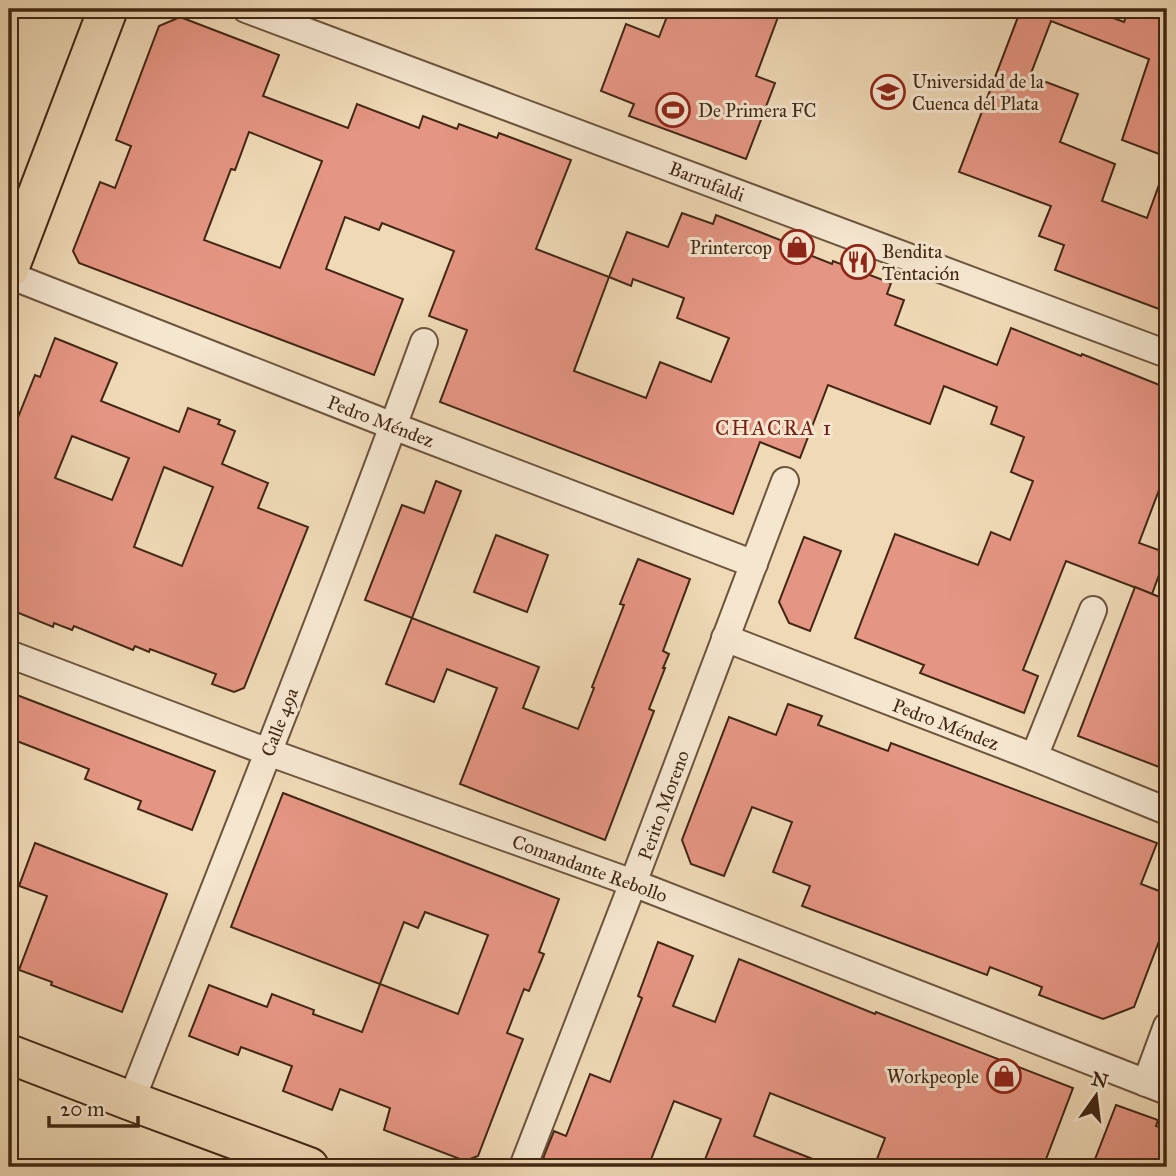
<svg xmlns="http://www.w3.org/2000/svg" width="1176" height="1176" viewBox="0 0 1176 1176" font-family="'IM FELL Great Primer',serif">
  <style>
    .building { fill: #e59583; stroke: #412713; stroke-width: 2; fill-rule: evenodd }
    .lines { fill: none; stroke-linecap: round; stroke-linejoin: round }
    .minor-casing { stroke: #6c543c; stroke-width: 30 }
    .primary-casing { stroke: #412713; stroke-width: 42 }
    .minor { stroke: #f5e6d0; stroke-width: 26 }
    .primary { stroke: #efd9b6; stroke-width: 38 }
    .labels { text-anchor: middle; stroke-width: 6; stroke-linejoin: round; paint-order: stroke }
    .poi-label { font-size: 19px; fill: #412713; stroke: #f5e6d0; text-anchor: start }
    .street-label { font-size: 19px; fill: #412713; stroke: #f5e6d0 }
    .neighbourhood-label { font-size: 21px; letter-spacing: 2px; fill: #7a1f14; stroke: #f5e6d0 }
  </style>
  <rect width="100%" height="100%" fill="#efd9b6"/>
  <filter id="stains"><feTurbulence type="fractalNoise" baseFrequency=".00286" numOctaves="4"/><feColorMatrix values="0 0 0 0 .2 0 0 0 0 .09 0 0 0 0 .02 0 0 0 .5 -.17"/></filter>
  <radialGradient id="worn" r=".72"><stop offset=".6" stop-color="#630" stop-opacity="0"/><stop offset="1" stop-color="#630" stop-opacity=".3"/></radialGradient>
  <g class="building">
    <polygon points="670,9 781,9 756,76 775,83 746,159 629,116 634,104 601,91 626,24 659,37"/>
    <polygon points="1021,9 1089,9 1124,22 1129,9 1167,9 1167,157 1122,140 1149,59 1051,21 1030,76 1078,94 1060,142 1115,164 1102,201 1147,218 1164,171 1167,171 1167,312 1055,270 1064,245 1039,236 1051,206 959,172"/>
    <path d="M180,17l99,38 -16,41 85,32 9,-24 62,24 4,-12 34,13 2,-5 38,14 2,-5 72,27 -35,89 73,28 18,-45 41,15 14,-34 31,11 3,-9 72,28 -1,3 45,18 1,-3 58,22 -4,11 17,6 -9,25 102,40 14,-37 70,28 1,-2 85,34v81l-28,74 28,10 -15,41 -86,-33 -43,109 15,6 -14,37 -104,-40 4,-8 -69,-27 40,-104 83,31 13,-33 19,8 23,-59 -22,-9 13,-35 -33,-13 6,-17 -53,-21 -14,38 -102,-39 -28,73 -40,-16 -27,72 -293,-112 27,-72 -38,-14 25,-65 -72,-28 -3,7 -34,-13 -19,52 77,30 -29,76 -295,-112 -6,-12 27,-69 15,6 16,-42 -15,-6 43,-114zM249,132l73,29 -42,107 -76,-28 27,-71 4,1zM609,277l22,9 2,-7 51,19 -7,20 52,20 -18,44 -51,-20 -14,36 -72,-27z"/>
    <path d="M55,338l62,25 -16,38 78,31 9,-24 32,12 -2,4 17,7 -13,33 46,19 -10,25 50,19 -64,161 -10,4 -22,-8 4,-10 -66,-25 -1,3 -14,-6 -2,4 -59,-24 -2,4 -18,-7 -1,4 -44,-18v-169l26,-65 5,2zM72,436l57,22 -17,42 -57,-22zM164,467l49,20 -31,79 -48,-19z"/>
    <polygon points="436,481 461,491 412,618 365,600 402,505 424,513"/>
    <polygon points="496,535 548,555 527,612 474,592"/>
    <polygon points="804,537 841,551 810,631 789,623 779,602"/>
    <polygon points="638,559 690,579 663,651 669,654 663,668 665,668 649,709 654,711 605,840 460,784 497,688 447,669 434,702 386,684 412,618 539,667 523,708 578,729 594,688 592,687 624,605 620,604"/>
    <polygon points="1135,587 1167,600 1167,770 1078,736"/>
    <polygon points="9,692 215,771 192,830 138,809 141,801 85,779 89,769 9,738"/>
    <polygon points="788,704 822,716 818,725 864,742 888,751 891,743 1157,843 1141,884 1167,894 1167,920 1134,1007 1103,1019 1039,995 1042,987 990,967 987,975 802,906 810,886 773,872 792,822 752,807 724,876 691,864 682,840 729,717 776,735"/>
    <path d="M283,793l276,106 -20,53 5,2 -15,37 -5,-2 -17,44 16,6 -45,117 -13,5 -81,-31 6,-22 -50,-19 -8,21 -49,-19 9,-25 -51,-19 -3,8 -49,-19 20,-51 58,22 5,-13 42,16 -1,4 49,18 18,-48 -149,-57zM425,912l63,23 -30,79 -78,-30 24,-62 14,6z"/>
    <polygon points="35,843 167,894 122,1012 51,985 52,982 19,970 47,896 19,886"/>
    <polygon points="658,942 693,956 673,1006 715,1022 739,959 875,1014 876,1012 1073,1088 1043,1167 874,1167 885,1138 770,1093 754,1136 828,1165 828,1167 702,1167 721,1119 674,1101 648,1167 547,1167 550,1161 543,1158 554,1131 566,1136 590,1074 610,1082 642,998 638,996"/>
    <polygon points="1116,1105 1158,1120 1156,1126 1167,1130 1167,1167 1092,1167"/>
  </g>
  <g class="lines">
    <g class="minor-casing">
      <g id="minor">
        <polyline points="246,9 1167,354"/>
        <polyline points="9,275 393,426 754,564"/>
        <polyline points="725,638 1034,757 1167,811"/>
        <polyline points="9,654 268,752 633,883 1167,1091"/>
        <polyline points="1034,757 1093,610"/>
        <polyline points="1146,1083 1167,1026"/>
        <path d="M131,1101c99,-252 200,-504 293,-759"/>
        <polyline points="523,1167 633,883 785,481"/>
      </g>
    </g>
    <g class="primary-casing">
      <g id="primary">
        <polyline points="9,269 108,9"/>
        <polyline points="9,1054 131,1101 309,1167"/>
      </g>
    </g>
    <use href="#minor" class="minor"/>
    <use href="#primary" class="primary"/>
  </g>
  <defs>
    <g id="university-ring" transform="scale(1.75)"><circle r="9.5" fill="#f5e6d0" stroke="#8f2418" stroke-width="1.5"/><path d="M0-5L7-2L0 1L-7-2ZM-4 1L0 2.5L4 1V4Q0 6-4 4Z" fill="#8f2418"/></g>
    <g id="stadium-ring" transform="scale(1.75)"><circle r="9.5" fill="#f5e6d0" stroke="#8f2418" stroke-width="1.5"/><path d="M0-5a6.5 5 0 1 0 0 10a6.5 5 0 1 0 0-10ZM-3.5-1.8h7v3.6h-7Z" fill="#8f2418"/></g>
    <g id="shop-ring" transform="scale(1.75)"><circle r="9.5" fill="#f5e6d0" stroke="#8f2418" stroke-width="1.5"/><path d="M-5-2.5h2.3a2.7 3.5 0 0 1 5.4 0H5L5.5 6h-11ZM-1.5-2.5h3a1.5 2.3 0 0 0-3 0Z" fill="#8f2418"/></g>
    <g id="restaurant-ring" transform="scale(1.75)"><circle r="9.5" fill="#f5e6d0" stroke="#8f2418" stroke-width="1.5"/><path d="M-5-6h1v4h1v-4h1v4h1v-4h1v5L-1.5 .5V6h-2V.5L-5-1ZM5-6V6H3V1.5H1.5Q1.5-4 5-6Z" fill="#8f2418"/></g>
  </defs>
  <g fill-rule="evenodd">
    <use href="#university-ring" x="888" y="92"/>
    <use href="#stadium-ring" x="673" y="110"/>
    <use href="#shop-ring" x="797" y="247"/>
    <use href="#restaurant-ring" x="858" y="262"/>
    <use href="#shop-ring" x="1004" y="1076"/>
  </g>
  <g class="labels">
    <g class="poi-label">
      <text x="912" y="88">Universidad de la<tspan x="912" dy="22">Cuenca del Plata</tspan></text>
      <text x="698" y="117">De Primera FC</text>
      <text x="772" y="254" text-anchor="end">Printercop</text>
      <text x="882" y="258">Bendita<tspan x="882" dy="22">Tentación</tspan></text>
      <text x="979" y="1083" text-anchor="end">Workpeople</text>
    </g>
    <g class="street-label">
      <text transform="translate(707 181) rotate(21)" y="7">Barrufaldi</text>
      <text transform="translate(381 421) rotate(21)" y="7">Pedro Méndez</text>
      <text transform="translate(279 722) rotate(-69)" y="7">Calle 49a</text>
      <text transform="translate(946 724) rotate(21)" y="7">Pedro Méndez</text>
      <text transform="translate(663 805) rotate(-70)" y="7">Perito Moreno</text>
      <text transform="translate(590 868) rotate(20)" y="7">Comandante Rebollo</text>
    </g>
    <g class="neighbourhood-label">
      <text x="774" y="435">CHACRA 1</text>
    </g>
  </g>
  <rect width="1176" height="1176" fill="none" stroke="#efd9b6" stroke-width="35"/>
  <rect x="10" y="10" width="1155" height="1155" fill="none" stroke="#412713" stroke-width="3.5"/>
  <rect x="18" y="18" width="1141" height="1141" fill="none" stroke="#412713" stroke-width="2"/>
  <g transform="translate(1096 1096) rotate(14)" stroke="#f5e6d0" stroke-width="5" paint-order="stroke">
  <path d="M0-5L12 26L0 18L-12 26Z" fill="#412713"/>
  <text y="-10" font-size="19" font-weight="bold" text-anchor="middle" fill="#412713">N</text>
  </g>
  <path d="M49 1116v10h89v-10" fill="none" stroke="#412713" stroke-width="3.5"/>
  <text x="60" y="1116" font-size="21" fill="#412713" stroke="#f5e6d0" stroke-width="5" paint-order="stroke">20 m</text>
  <rect width="100%" height="100%" filter="url(#stains)"/>
  <rect width="100%" height="100%" fill="url(#worn)"/>
</svg>
